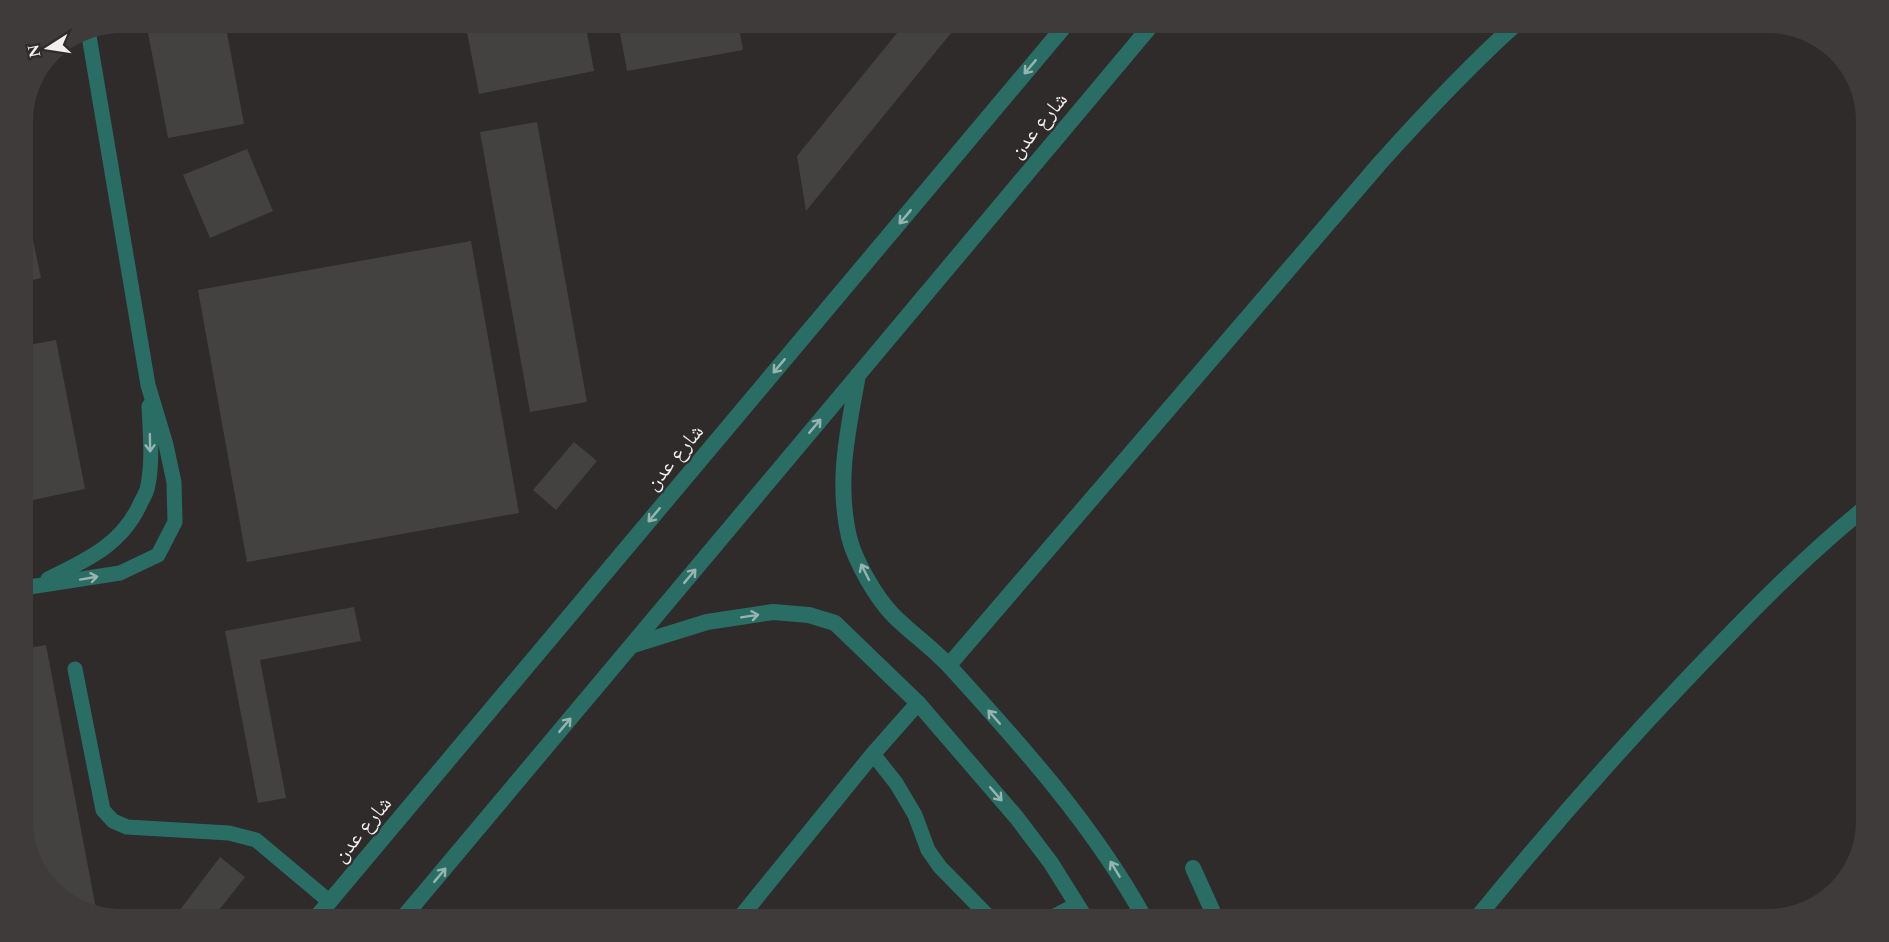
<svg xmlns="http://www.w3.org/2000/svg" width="1889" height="942" viewBox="0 0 1889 942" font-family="Spectral,'Noto Naskh Arabic',serif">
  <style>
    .building { fill: #444240 }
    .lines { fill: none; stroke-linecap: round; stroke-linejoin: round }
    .service { stroke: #2a6d64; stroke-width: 15 }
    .minor { stroke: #2a6d64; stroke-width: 16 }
    .tertiary { stroke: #2a6d64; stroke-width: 16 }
    .oneway { stroke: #97b4b0 }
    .labels { text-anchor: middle; stroke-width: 4.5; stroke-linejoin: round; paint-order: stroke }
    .street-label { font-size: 21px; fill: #f0efee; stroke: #2e2b2a }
  </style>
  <rect width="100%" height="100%" fill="#2e2b2a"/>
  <g class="building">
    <polygon points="146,22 225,22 244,124 168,138"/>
    <polygon points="465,22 585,22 594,71 479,94"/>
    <polygon points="618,22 738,22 743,50 627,71"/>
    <polygon points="906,22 960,22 806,211 797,156"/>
    <polygon points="537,122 587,402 530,412 480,132"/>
    <polygon points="247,149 273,211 210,238 183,175"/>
    <polygon points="26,207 41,278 23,282 23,208"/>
    <polygon points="471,241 519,513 247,562 198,290"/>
    <polygon points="56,340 85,489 23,502 23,346"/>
    <polygon points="574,442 597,461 556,510 533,490"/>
    <polygon points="354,607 361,641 260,660 286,798 258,803 225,631"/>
    <polygon points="46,645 97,914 78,910 39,876 23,828 23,649"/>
    <polygon points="220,857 245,877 212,919 192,919 180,910"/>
  </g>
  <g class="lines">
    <g class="service">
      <path d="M48,579c39,-19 75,-35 93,-77 3,-5 6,-11 7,-17 5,-26 2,-53 1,-79"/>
      <polyline points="23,588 120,573 158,555 175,522 174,482 166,445 148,385 89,36"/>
      <polyline points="75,669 103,810 113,821 127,827 229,833 256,840 330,902"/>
      <polyline points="873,754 896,783 915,815 928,850 940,867 991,919"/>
      <polyline points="1049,919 1077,904"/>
    </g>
    <g class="minor">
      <path d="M858,375c-10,55 -22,106 -9,162 6,24 27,61 45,79 18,18 40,33 57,52 71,78 143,158 194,251"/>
      <polyline points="633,645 707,622 773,612 809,615 835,623 918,703 1017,818 1051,863 1086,919"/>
      <path d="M949,665l431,-502c44,-49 89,-97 138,-141"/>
      <polyline points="1193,868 1216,919"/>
      <polyline points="739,919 873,754 918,703"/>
      <path d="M1476,919c66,-81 135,-160 207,-236 58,-61 117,-123 183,-176"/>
    </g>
    <g class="tertiary">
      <polyline points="315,919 1068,22"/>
      <polyline points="402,919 1154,22"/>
    </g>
  </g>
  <defs><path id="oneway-shaft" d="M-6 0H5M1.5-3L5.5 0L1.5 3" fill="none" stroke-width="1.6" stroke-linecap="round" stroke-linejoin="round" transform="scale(1.5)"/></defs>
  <g class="oneway">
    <use href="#oneway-shaft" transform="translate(1030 67) rotate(130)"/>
    <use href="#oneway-shaft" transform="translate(905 217) rotate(130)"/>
    <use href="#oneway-shaft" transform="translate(779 366) rotate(130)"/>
    <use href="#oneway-shaft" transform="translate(815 426) rotate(-50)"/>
    <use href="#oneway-shaft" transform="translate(150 443) rotate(89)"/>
    <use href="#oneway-shaft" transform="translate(654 515) rotate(130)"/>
    <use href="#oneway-shaft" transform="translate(865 572) rotate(-117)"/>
    <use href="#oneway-shaft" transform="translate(690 576) rotate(-50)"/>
    <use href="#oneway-shaft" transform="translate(89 578) rotate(-10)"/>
    <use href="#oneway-shaft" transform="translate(750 616) rotate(-9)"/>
    <use href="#oneway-shaft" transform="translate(994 717) rotate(-131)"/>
    <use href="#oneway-shaft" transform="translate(565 725) rotate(-50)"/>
    <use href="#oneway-shaft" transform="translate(996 794) rotate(49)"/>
    <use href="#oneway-shaft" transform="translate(1115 869) rotate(-121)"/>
    <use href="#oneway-shaft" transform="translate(440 875) rotate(-50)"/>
  </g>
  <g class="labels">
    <g class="street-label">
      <text transform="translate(1038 125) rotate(-50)" y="7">شارع عدن</text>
      <text transform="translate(674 457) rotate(-50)" y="7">شارع عدن</text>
      <text transform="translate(362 829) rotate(-50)" y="7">شارع عدن</text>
    </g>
  </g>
  <path d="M0 0H1889V942H0ZM121 33H1768A88 88 0 0 1 1856 121V821A88 88 0 0 1 1768 909H121A88 88 0 0 1 33 821V121A88 88 0 0 1 121 33Z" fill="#3e3b3a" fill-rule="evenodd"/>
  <g transform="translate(48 48) rotate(258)" stroke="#2e2b2a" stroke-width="4.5" paint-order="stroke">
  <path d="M0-4.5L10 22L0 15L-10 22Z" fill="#f0efee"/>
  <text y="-9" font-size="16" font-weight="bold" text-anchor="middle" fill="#f0efee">N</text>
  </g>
</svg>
